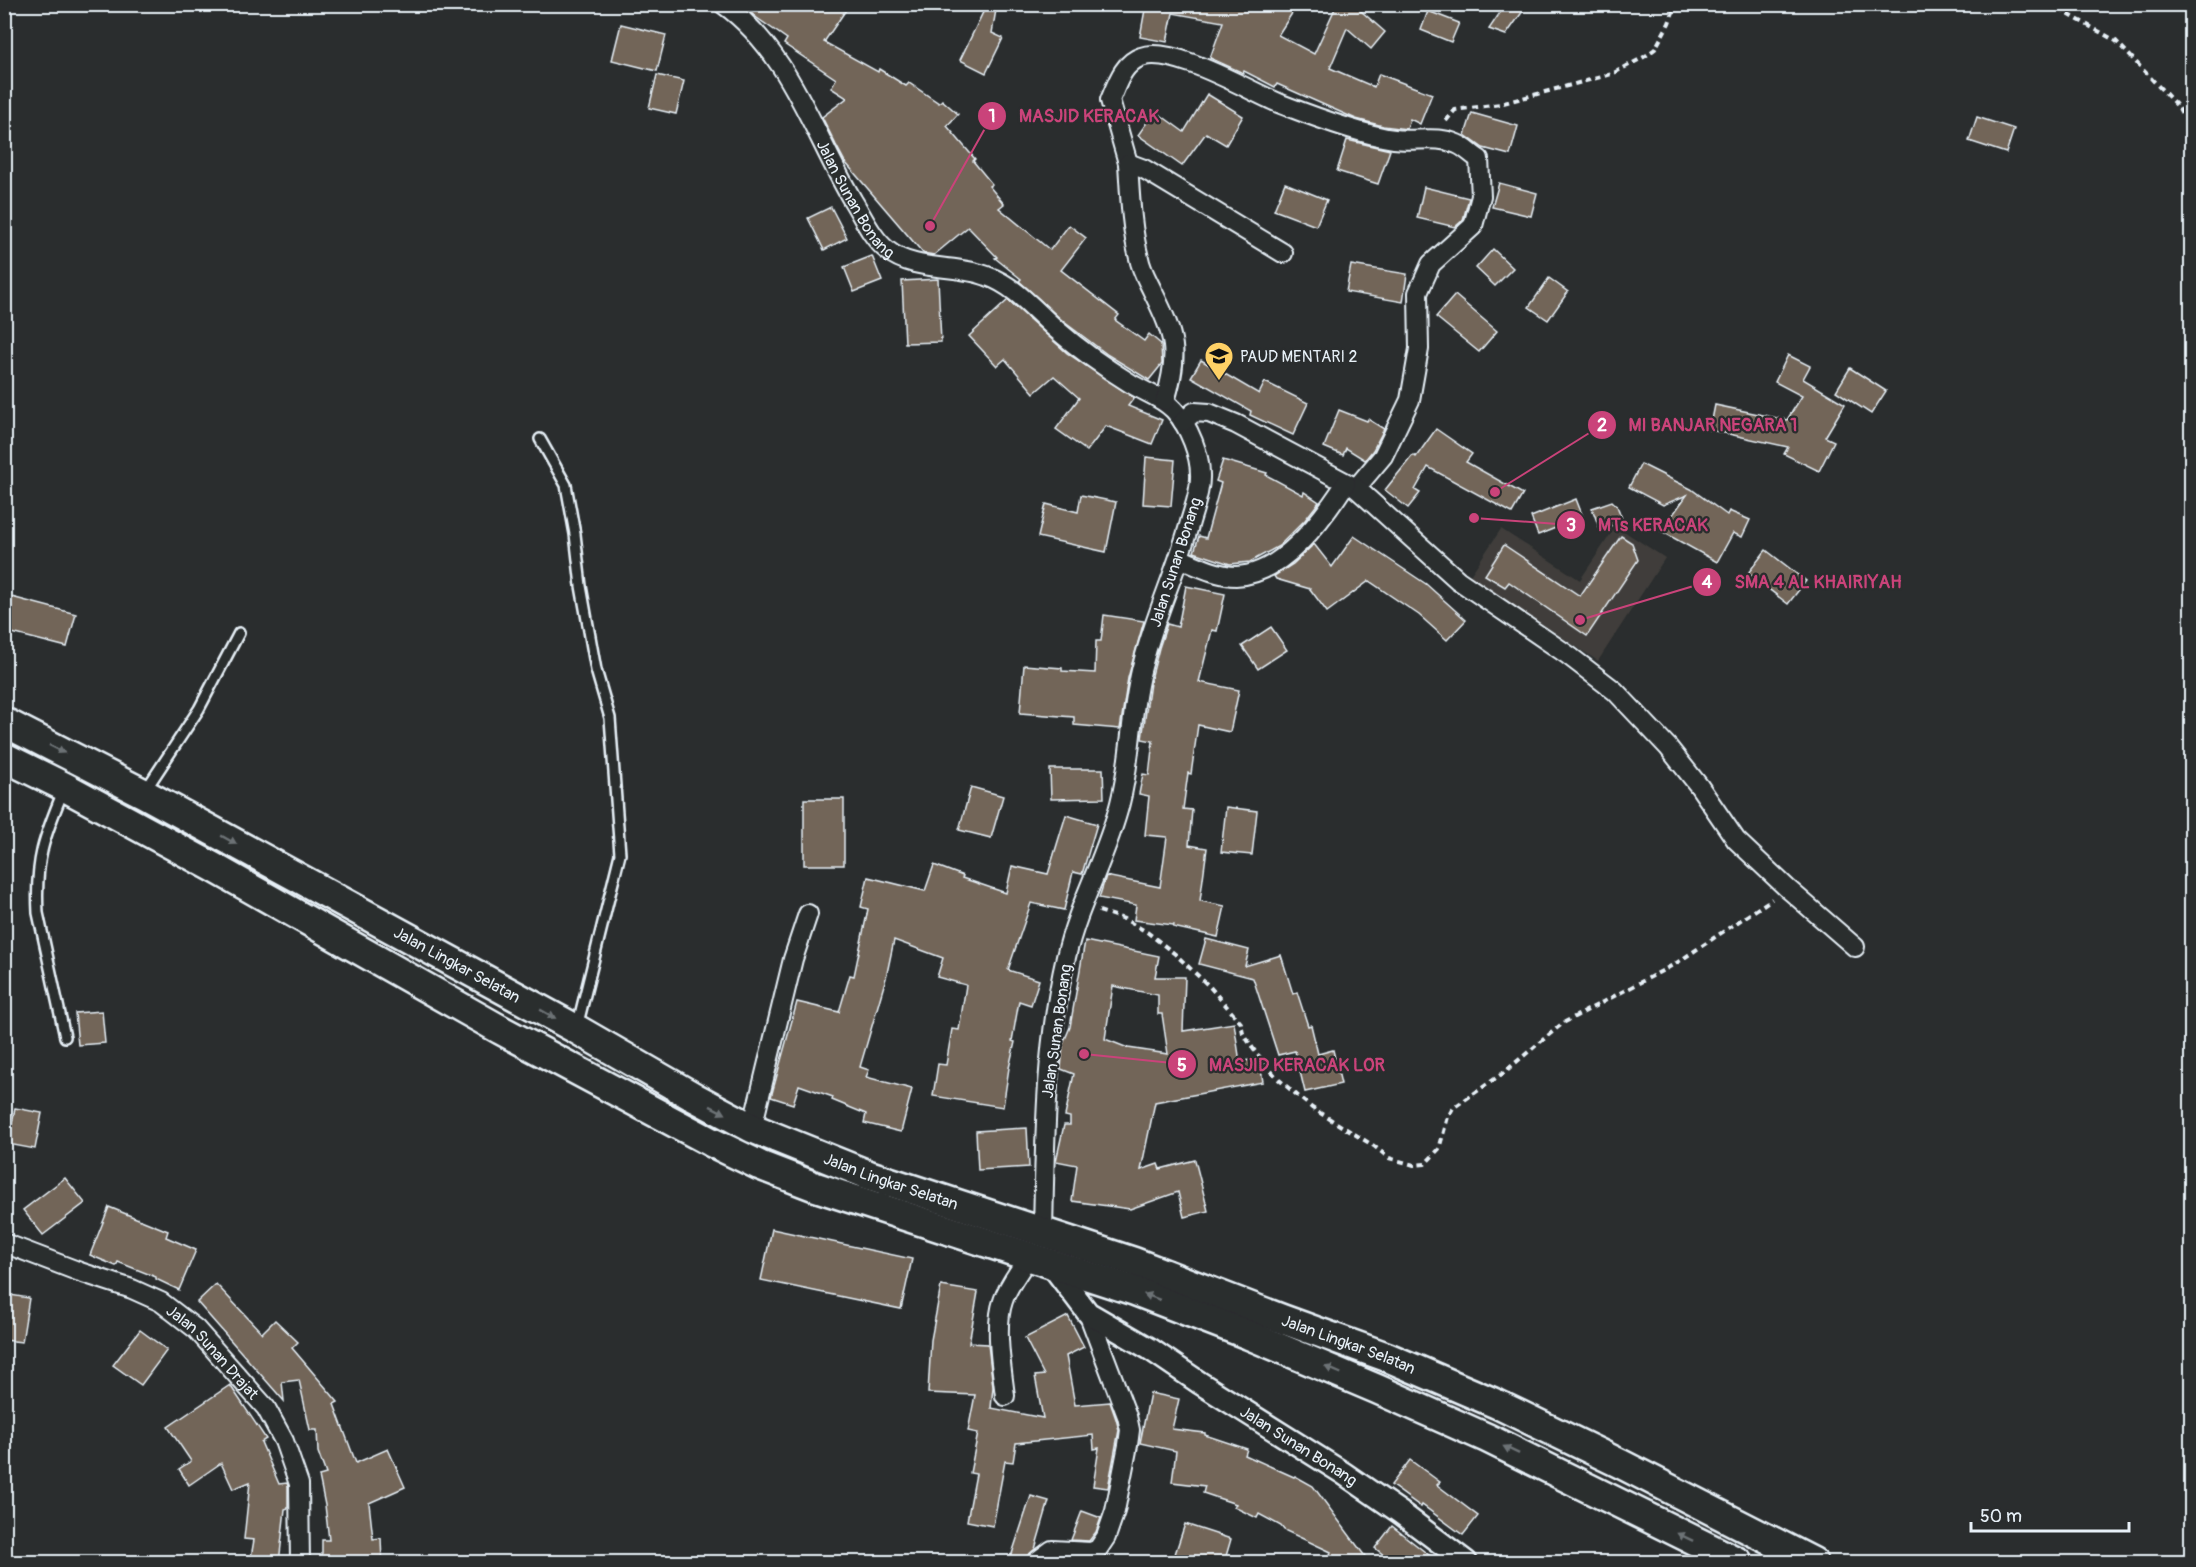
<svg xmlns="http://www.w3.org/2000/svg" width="2196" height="1567" viewBox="0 0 2196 1567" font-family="Pangolin,sans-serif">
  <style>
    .built { fill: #403e3b }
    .building { fill: #726558; stroke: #e8f1f8; stroke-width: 1.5; fill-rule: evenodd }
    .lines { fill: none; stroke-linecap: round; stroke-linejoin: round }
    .service-casing { stroke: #e8f1f8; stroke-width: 14 }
    .minor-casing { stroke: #e8f1f8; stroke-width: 22 }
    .tertiary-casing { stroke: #e8f1f8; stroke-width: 26 }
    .trunk-casing { stroke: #e8f1f8; stroke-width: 33 }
    .path { stroke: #e8f1f8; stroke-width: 4; stroke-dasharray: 6 4.5; stroke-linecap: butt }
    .service { stroke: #2a2d2e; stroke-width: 9 }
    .minor { stroke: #2a2d2e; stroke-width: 18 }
    .tertiary { stroke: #2a2d2e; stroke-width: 21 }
    .trunk { stroke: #2a2d2e; stroke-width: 28 }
    .oneway { fill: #6c7275 }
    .labels { text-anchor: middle; stroke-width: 4.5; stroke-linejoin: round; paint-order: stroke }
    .street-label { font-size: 16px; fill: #e8f1f8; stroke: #2a2d2e }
    .poi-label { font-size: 16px; fill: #e8f1f8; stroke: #2a2d2e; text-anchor: start }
    .leader { fill: none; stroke: #ca437a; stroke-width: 2 }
    .callout-dot { fill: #ca437a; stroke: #2a2d2e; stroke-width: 2 }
    .mark-label { font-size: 18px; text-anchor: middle; font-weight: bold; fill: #fff }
    .callout-label { font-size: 18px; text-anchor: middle; font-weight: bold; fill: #ca437a; stroke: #2a2d2e; stroke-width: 4.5; stroke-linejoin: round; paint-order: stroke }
  </style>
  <rect width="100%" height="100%" fill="#2a2d2e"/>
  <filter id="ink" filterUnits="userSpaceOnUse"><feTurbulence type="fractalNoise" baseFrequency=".0167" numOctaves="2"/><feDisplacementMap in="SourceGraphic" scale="12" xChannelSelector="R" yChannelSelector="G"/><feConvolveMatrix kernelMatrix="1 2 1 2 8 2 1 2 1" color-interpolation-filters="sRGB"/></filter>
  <g filter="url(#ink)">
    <polygon class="built" points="1616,526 1665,558 1598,661 1469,577 1501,529 1580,580"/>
    <g class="building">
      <polygon points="741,4 850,4 824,42 878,72 879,69 906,86 909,83 939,103 942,100 958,114 947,126 975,159 973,161 992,184 989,186 1004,204 999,208 1050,250 1069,225 1086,238 1061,270 1119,315 1115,320 1144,341 1149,334 1161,344 1162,364 1149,380 1108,355 1064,322 1019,281 1021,279 995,258 997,257 968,227 934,255 923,253 845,162 836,145 822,117 847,98 831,88 836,79 784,44 787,39 757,18"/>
      <polygon points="987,4 997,4 992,33 1003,38 986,73 960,60"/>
      <polygon points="1146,4 1298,4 1278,35 1314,54 1337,4 1353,4 1385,32 1371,49 1347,28 1330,68 1374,87 1379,74 1432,94 1420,124 1410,119 1407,129 1383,126 1356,119 1277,84 1275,87 1244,71 1243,73 1210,58 1223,22 1173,13 1167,42 1140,37"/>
      <polygon points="1506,4 1513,4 1523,11 1506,35 1489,29"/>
      <polygon points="1428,11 1459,23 1451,42 1421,30"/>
      <polygon points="621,24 666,35 657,71 612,60"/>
      <polygon points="657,75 684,81 676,114 649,108"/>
      <polygon points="1207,94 1243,116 1226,145 1206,133 1182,166 1138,135 1155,111 1184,132"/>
      <polygon points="1472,113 1518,126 1510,155 1483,148 1465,135"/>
      <polygon points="1977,117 2014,129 2006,153 1969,141"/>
      <polygon points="1347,140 1390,150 1378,184 1337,171"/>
      <polygon points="1285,183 1327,200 1316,226 1274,210"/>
      <polygon points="1499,183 1537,193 1531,216 1492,207"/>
      <polygon points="1424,187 1469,198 1463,220 1455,227 1417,218"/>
      <polygon points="831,207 847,238 824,250 808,218"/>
      <polygon points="1493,249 1513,268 1495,286 1476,268"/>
      <polygon points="872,256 882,281 854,292 844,267"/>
      <polygon points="1351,265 1407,274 1403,302 1346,292"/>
      <polygon points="1549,278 1568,292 1548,320 1529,307"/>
      <polygon points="938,279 941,342 905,343 902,281"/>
      <polygon points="1455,295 1497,331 1479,352 1436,317"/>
      <polygon points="1008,300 1067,353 1134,398 1128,406 1162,420 1152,444 1106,426 1087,451 1056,429 1079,398 1054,376 1034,393 1005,359 997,366 969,336"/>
      <polygon points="1788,355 1810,366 1803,379 1845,404 1825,437 1834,441 1819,471 1784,454 1788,447 1710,430 1715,405 1787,420 1802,396 1775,382"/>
      <polygon points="1201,360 1259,394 1265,382 1308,403 1293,435 1250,415 1251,411 1191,377"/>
      <polygon points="1850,368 1886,391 1871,414 1836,391"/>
      <polygon points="1339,410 1367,421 1368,419 1384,429 1373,450 1365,460 1346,448 1343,455 1324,447"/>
      <polygon points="1436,429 1472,454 1466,462 1523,494 1512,513 1428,467 1415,490 1420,493 1408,508 1385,490 1413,455 1416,457"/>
      <polygon points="1146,457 1175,460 1171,506 1143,504"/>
      <polygon points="1223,460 1267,473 1266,475 1303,495 1304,492 1319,502 1305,520 1279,546 1250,562 1230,564 1194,552 1199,536 1206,538 1221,483 1216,481"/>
      <polygon points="1641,464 1691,489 1727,515 1729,511 1750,520 1742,537 1733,533 1717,562 1661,531 1687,495 1663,505 1629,487"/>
      <polygon points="1081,495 1116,502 1106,552 1038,537 1046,504 1078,512"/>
      <polygon points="1576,499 1583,517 1538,535 1531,517"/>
      <polygon points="1612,501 1617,506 1623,521 1600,530 1592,508"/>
      <polygon points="1354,536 1426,584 1466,620 1447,640 1419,615 1369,581 1327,612 1310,589 1276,579 1274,576 1293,564 1314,544 1332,567"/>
      <polygon points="1621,536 1632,543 1638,560 1587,636 1509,582 1505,587 1485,575 1504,545 1580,596"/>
      <polygon points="1766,550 1806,581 1788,604 1748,573"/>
      <polygon points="1186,586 1225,594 1217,631 1212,630 1199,682 1239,690 1230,732 1198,725 1191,774 1188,773 1183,809 1192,810 1189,845 1207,848 1200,901 1225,906 1218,937 1173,927 1174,925 1134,920 1136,905 1099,898 1106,876 1160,887 1167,837 1145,835 1149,796 1139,794 1143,774 1149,775 1153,741 1142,739 1150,683 1159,648 1167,624 1178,627"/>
      <polygon points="4,595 76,614 67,647 4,631"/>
      <polygon points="1104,615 1144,621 1128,678 1120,729 1074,725 1074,717 1020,713 1024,665 1062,668 1062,671 1095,673 1096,641 1101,641"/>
      <polygon points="1271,627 1287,650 1258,669 1242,646"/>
      <polygon points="1050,769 1103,769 1104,798 1051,799"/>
      <polygon points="971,787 1003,796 991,838 959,830"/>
      <rect x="804" y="799" width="40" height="66"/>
      <polygon points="1226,807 1257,811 1252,855 1221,852"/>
      <polygon points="1066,815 1097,824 1082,874 1073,872 1064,910 1031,903 1008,970 1039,980 1031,1005 1019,1001 1012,1041 1015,1042 1009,1068 1003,1107 933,1096 938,1064 946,1065 952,1029 959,1030 966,985 937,977 943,958 894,940 886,978 860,1067 869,1070 866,1077 912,1089 901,1132 864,1123 866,1114 832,1100 833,1097 799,1085 793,1104 771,1097 797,1002 839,1012 850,975 854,976 868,909 861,907 868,877 925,891 934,865 963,876 962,878 1006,893 1012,866 1048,874"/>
      <polygon points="1206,939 1249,950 1245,966 1281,955 1293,994 1297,992 1308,1026 1311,1025 1318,1054 1333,1050 1341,1084 1305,1092 1295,1051 1278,1055 1253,978 1199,964"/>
      <path d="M1085,941l74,15 -4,21h30l-2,54 51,-8 6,39 19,-4 4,24 -108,20 -14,68 17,-6 2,5 35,-9 13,51 -24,6 -6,-25 -48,17 -58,-8 5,-36 -21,-4 8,-36h6v-8l-5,-1 9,-42 -13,-5 2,-25 7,-17zM1113,986l45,9v19h4l6,40 -40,-6 -23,-9z"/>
      <polygon points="102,1011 105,1043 78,1045 75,1013"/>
      <polygon points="15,1108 42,1113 35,1149 8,1144"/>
      <polygon points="1027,1128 1029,1167 978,1170 976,1131"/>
      <polygon points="65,1178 85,1203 43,1235 23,1210"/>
      <polygon points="109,1207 168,1231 166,1237 196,1250 179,1290 156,1279 156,1277 118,1262 116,1266 90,1255"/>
      <polygon points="772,1229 912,1259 901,1309 761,1280"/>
      <polygon points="216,1284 262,1333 275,1320 298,1342 292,1348 338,1402 334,1404 356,1463 388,1449 405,1487 369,1503 373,1539 381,1538 382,1563 322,1563 322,1540 329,1540 325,1505 319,1476 326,1474 318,1452 317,1430 310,1430 299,1380 282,1382 284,1401 197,1302"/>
      <polygon points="941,1286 978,1292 969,1343 988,1344 993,1387 991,1408 1043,1418 1035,1376 1044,1375 1025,1338 1068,1316 1084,1347 1066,1356 1075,1405 1110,1402 1116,1419 1119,1430 1108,1488 1093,1486 1099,1448 1094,1449 1093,1435 1016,1443 1013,1462 1005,1461 993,1526 967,1521 976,1474 970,1473 978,1433 968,1431 975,1395 928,1393 931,1340"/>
      <polygon points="4,1294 29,1298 22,1342 4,1340"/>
      <polygon points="140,1330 167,1350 141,1385 113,1365"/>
      <polygon points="230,1385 266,1439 261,1442 279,1484 287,1483 288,1486 288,1508 285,1509 279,1563 250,1563 254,1540 244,1539 250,1482 233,1489 221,1463 189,1485 179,1469 191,1461 168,1427"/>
      <polygon points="1150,1393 1179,1399 1172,1429 1205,1433 1205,1435 1247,1449 1245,1455 1294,1477 1295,1476 1313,1486 1370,1563 1327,1563 1331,1552 1284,1530 1281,1526 1259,1514 1257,1518 1234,1507 1236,1504 1203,1493 1205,1486 1172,1482 1176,1451 1140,1443"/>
      <polygon points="1410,1460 1440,1482 1437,1485 1478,1516 1463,1535 1422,1505 1421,1507 1391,1485"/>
      <polygon points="1031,1496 1049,1501 1035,1549 1026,1557 1025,1563 1009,1563"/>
      <polygon points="1082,1511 1101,1518 1096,1532 1089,1541 1071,1540"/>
      <polygon points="1185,1524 1231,1539 1224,1563 1172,1563"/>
      <polygon points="1392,1526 1439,1563 1394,1563 1375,1548"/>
    </g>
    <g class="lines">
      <g class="service-casing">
        <g id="service">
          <polyline points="540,439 566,485 575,534 581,586 596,670 610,718 620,854 577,1027"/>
          <path d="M64,789c-20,48 -29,71 -26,124l27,124"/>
          <polyline points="145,791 199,709 239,633"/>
        </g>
      </g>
      <g class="minor-casing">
        <g id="minor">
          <path id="s1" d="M723,4c67,48 90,129 130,197 10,16 19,37 34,49 27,22 69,14 100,26 29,10 48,35 70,54 23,20 47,37 73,53 14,9 32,14 44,27 15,16 27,46 26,68 0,15 -6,30 -10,44 -13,48 -35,93 -47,141 -13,46 -11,94 -23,140 -13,53 -42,101 -54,154 -21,90 -21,183 -23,275"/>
          <path d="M1128,163l-18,-63c7,-16 13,-37 31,-43 32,-12 108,34 140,47 31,12 81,31 113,35 21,3 43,-4 63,5 8,3 15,11 22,15l2,37 -8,30 -42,38 -13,29 1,56 -9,51 -27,56 -27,32"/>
          <path d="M1165,401c15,-49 10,-64 -12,-109 -5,-11 -12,-22 -14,-34 -8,-31 -9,-64 -11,-95l16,6 139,84"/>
          <polyline points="1183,422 1194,412 1209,413 1236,424 1356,488 1458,580 1568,655 1615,691 1668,747 1699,786 1736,840 1787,888 1855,947"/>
          <path d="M1179,558c17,7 38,18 57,18 47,-1 88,-59 110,-93"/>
          <polyline points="752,1128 793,959 808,914"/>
          <path id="s2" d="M4,1243l76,29 52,17 29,13 35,27 70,79 18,33 15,43 1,78"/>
          <path d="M1005,1396c-3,-27 -11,-69 -2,-95 5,-16 17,-30 26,-45"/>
          <polyline points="1036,1562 1052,1550 1091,1552 1098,1549 1106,1537 1115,1511 1128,1445 1130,1430 1127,1416 1088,1313"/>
        </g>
      </g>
      <g class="tertiary-casing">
        <g id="tertiary">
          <path id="s3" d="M1050,1263l38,50 62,36 50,34 143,90 58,40 65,49"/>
        </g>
      </g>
      <g class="trunk-casing">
        <g id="trunk">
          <path id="s4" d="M4,722l139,71 433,236 118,68 58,31 117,47 265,87 148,57 105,38 110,47 124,60 192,98"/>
          <polyline points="4,757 65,787 213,867 501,1030 711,1142 759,1165 816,1187 1135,1291 1249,1335 1377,1389 1487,1438 1738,1562"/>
        </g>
      </g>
      <g class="path">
        <polyline points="2050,4 2116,41 2179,108 2192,133"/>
        <polyline points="1446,121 1455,110 1500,104 1612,74 1644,57 1655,49 1669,23 1676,4"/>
        <polyline points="1099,911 1124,919 1147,932 1175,954 1210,987 1241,1023 1243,1033 1254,1050 1277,1078 1312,1108 1374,1146 1389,1158 1414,1165 1425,1164 1439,1149 1448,1117 1453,1108 1502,1074 1563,1023 1675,964 1772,899"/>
      </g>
      <use href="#service" class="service"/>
      <use href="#minor" class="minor"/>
      <use href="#tertiary" class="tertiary"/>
      <use href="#trunk" class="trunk"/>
    </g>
    <defs><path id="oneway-solid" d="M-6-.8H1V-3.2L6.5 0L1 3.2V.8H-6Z" transform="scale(1.5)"/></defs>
    <g class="oneway">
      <use href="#oneway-solid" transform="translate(57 749) rotate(27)"/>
      <use href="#oneway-solid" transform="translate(229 840) rotate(29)"/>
      <use href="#oneway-solid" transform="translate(548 1014) rotate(29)"/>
      <use href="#oneway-solid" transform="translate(718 1110) rotate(27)"/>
      <use href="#oneway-solid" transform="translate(1152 1297) rotate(-160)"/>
      <use href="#oneway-solid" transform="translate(1333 1370) rotate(-157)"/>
      <use href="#oneway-solid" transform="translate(1511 1450) rotate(-154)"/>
      <use href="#oneway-solid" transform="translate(1685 1537) rotate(-154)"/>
    </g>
  </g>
  <defs>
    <g id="school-pin" transform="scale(1.5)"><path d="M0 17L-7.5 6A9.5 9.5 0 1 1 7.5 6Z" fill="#ffd166" stroke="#2a2d2e"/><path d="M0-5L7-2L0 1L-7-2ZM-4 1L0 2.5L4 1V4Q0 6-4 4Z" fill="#111"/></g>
  </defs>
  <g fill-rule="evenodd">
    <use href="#school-pin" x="1219" y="356"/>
  </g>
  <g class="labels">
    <g class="street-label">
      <text dy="6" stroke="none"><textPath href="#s1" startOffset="238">Jalan Sunan Bonang</textPath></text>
      <text transform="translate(1175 562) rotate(-72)" y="6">Jalan Sunan Bonang</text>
      <text dy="6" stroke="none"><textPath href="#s4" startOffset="514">Jalan Lingkar Selatan</textPath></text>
      <text transform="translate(1056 1031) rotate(-82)" y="6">Jalan Sunan Bonang</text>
      <text dy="6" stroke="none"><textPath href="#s4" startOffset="1000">Jalan Lingkar Selatan</textPath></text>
      <text dy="6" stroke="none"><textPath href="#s4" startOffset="1486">Jalan Lingkar Selatan</textPath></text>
      <text dy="6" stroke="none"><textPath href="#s2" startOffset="240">Jalan Sunan Drajat</textPath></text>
      <text dy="6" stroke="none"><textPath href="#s3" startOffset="312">Jalan Sunan Bonang</textPath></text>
    </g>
    <g class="poi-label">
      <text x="1240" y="362">PAUD MENTARI 2</text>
    </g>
  </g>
  <path class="leader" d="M930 226L992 116M1495 492L1602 425M1474 518L1571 525M1580 620L1707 582M1084 1054L1182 1064"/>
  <g class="callout-dot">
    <circle cx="930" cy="226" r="6"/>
    <circle cx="1495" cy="492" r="6"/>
    <circle cx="1474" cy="518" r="6"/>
    <circle cx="1580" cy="620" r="6"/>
    <circle cx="1084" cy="1054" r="6"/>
    <circle cx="992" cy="116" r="15"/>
    <circle cx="1602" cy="425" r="15"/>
    <circle cx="1571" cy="525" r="15"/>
    <circle cx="1707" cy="582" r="15"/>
    <circle cx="1182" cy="1064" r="15"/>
  </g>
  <g class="mark-label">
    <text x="992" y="122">1</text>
    <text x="1602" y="431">2</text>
    <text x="1571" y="531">3</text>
    <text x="1707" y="588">4</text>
    <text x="1182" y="1071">5</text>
  </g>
  <g class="callout-label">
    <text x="1089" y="122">MASJID KERACAK</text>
    <text x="1713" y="431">MI BANJAR NEGARA 1</text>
    <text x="1653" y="531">MTs KERACAK</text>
    <text x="1818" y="588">SMA 4 AL KHAIRIYAH</text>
    <text x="1297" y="1071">MASJID KERACAK LOR</text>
  </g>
  <rect width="2196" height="1567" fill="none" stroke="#2a2d2e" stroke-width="24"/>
  <rect x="12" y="12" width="2172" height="1543" fill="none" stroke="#e8f1f8" stroke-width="2" filter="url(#ink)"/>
  <path d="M1971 1522v9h158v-9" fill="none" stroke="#e8f1f8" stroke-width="3"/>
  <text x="1980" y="1522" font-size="18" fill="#e8f1f8" stroke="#2a2d2e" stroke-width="4.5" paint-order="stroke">50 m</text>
</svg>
